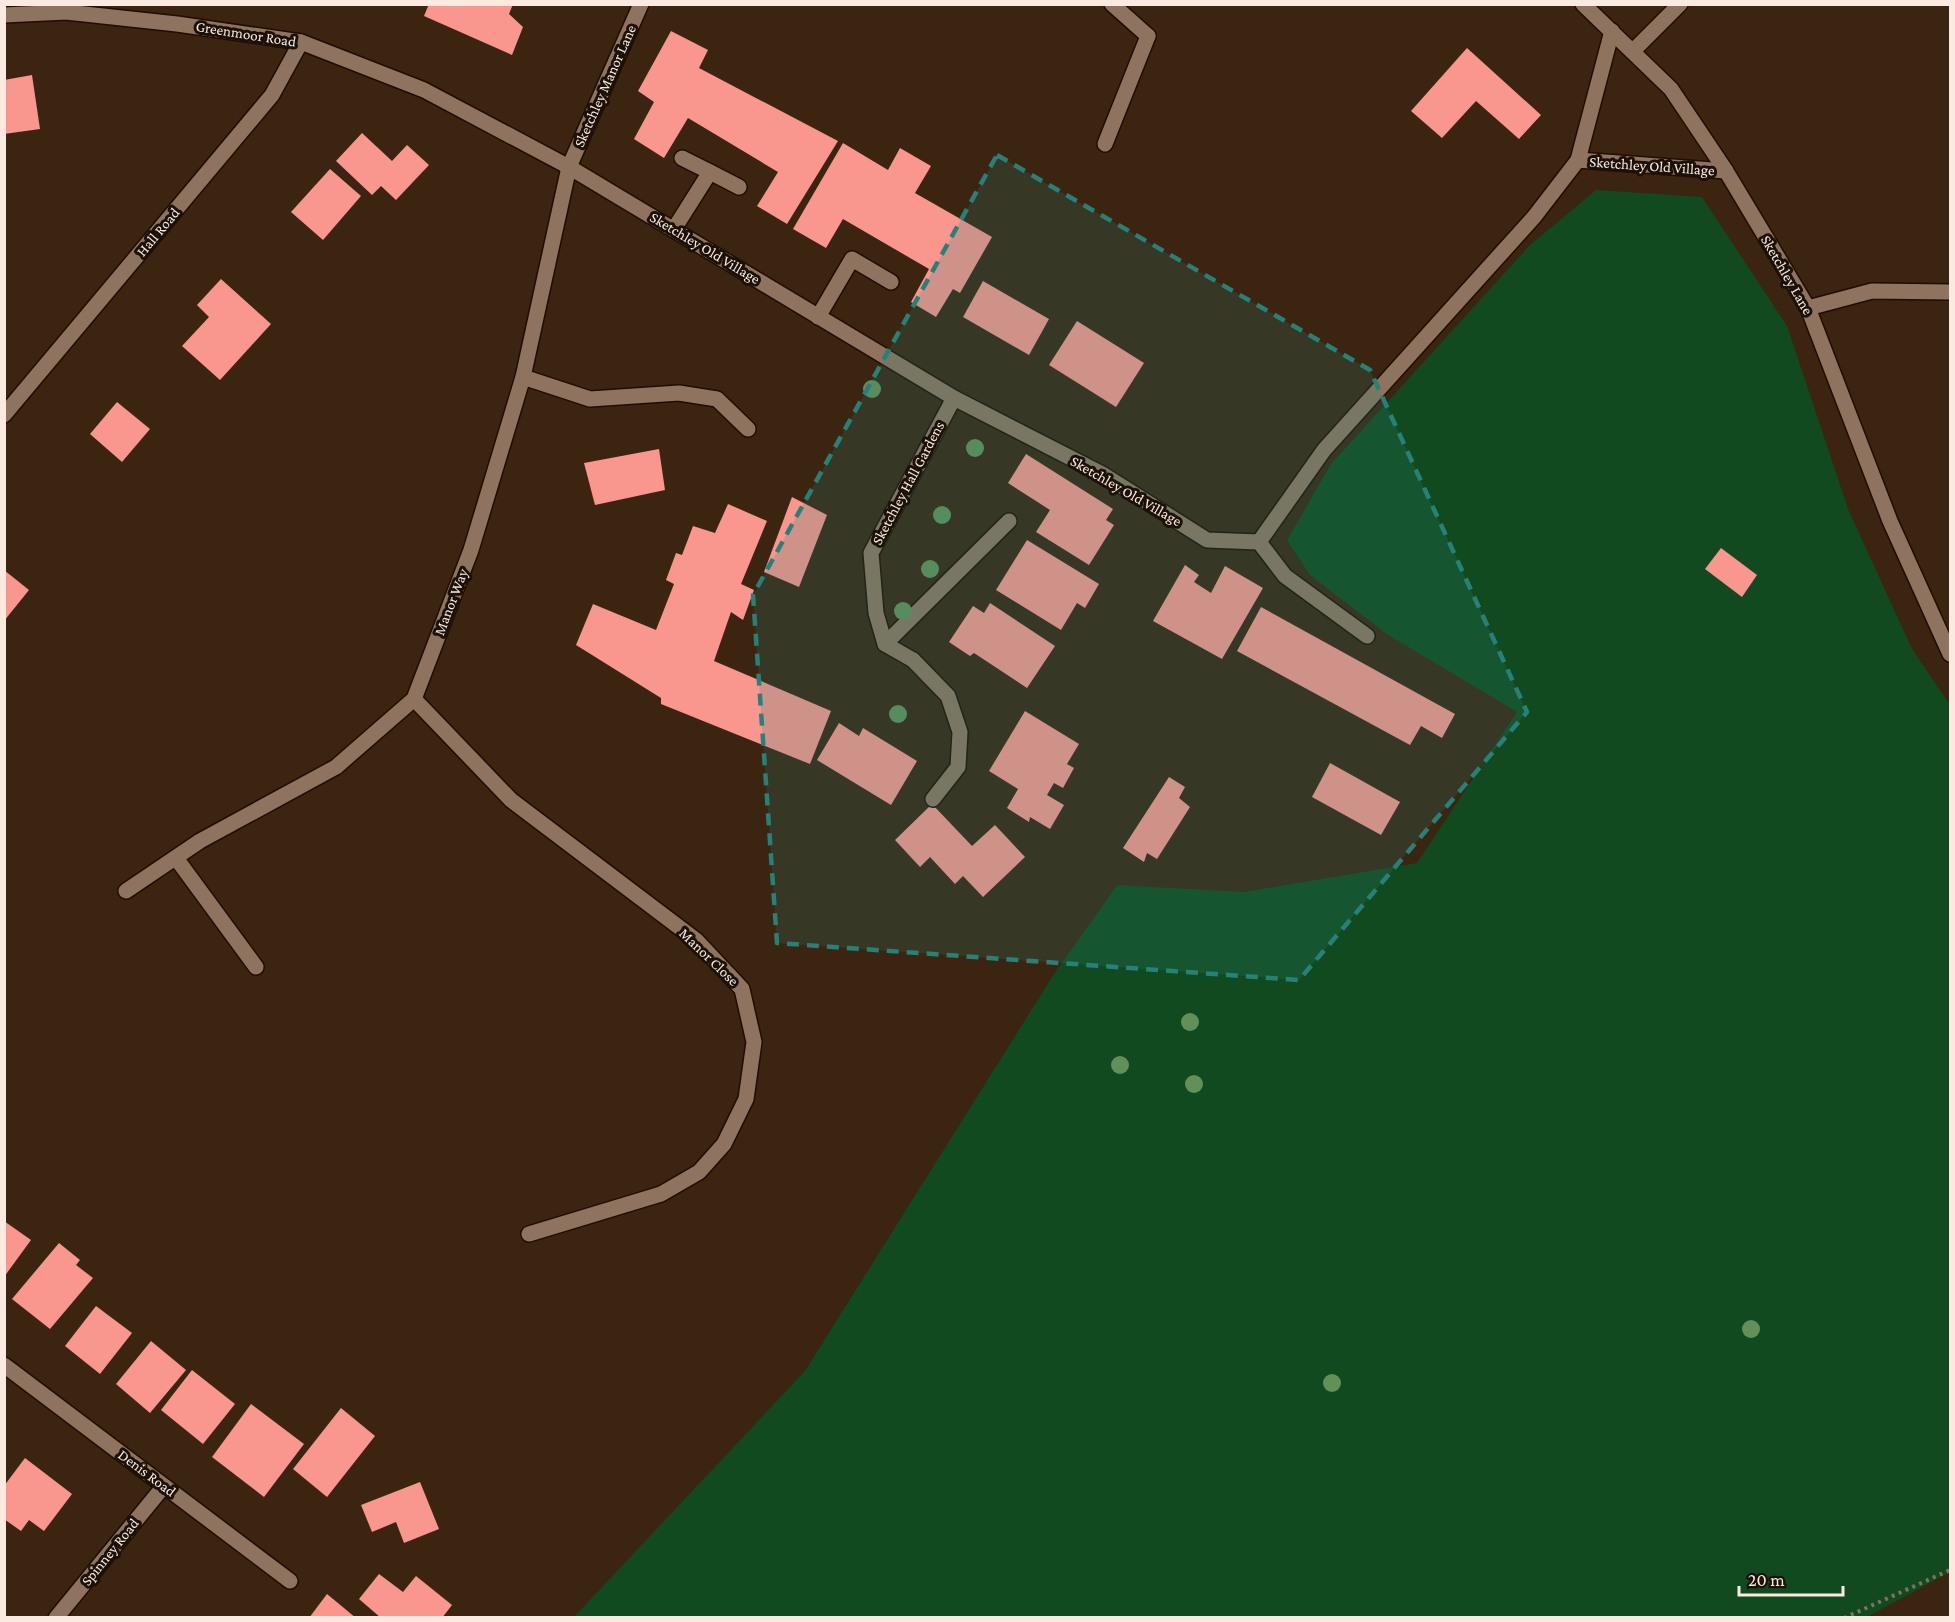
<svg xmlns="http://www.w3.org/2000/svg" width="1955" height="1622" viewBox="0 0 1955 1622" font-family="'Crimson Pro',serif">
  <style>
    .green { fill: #114a1f }
    .building { fill: #f9968e }
    .lines { fill: none; stroke-linecap: round; stroke-linejoin: round }
    .lane-casing { stroke: #210d00; stroke-width: 18 }
    .street-casing { stroke: #210d00; stroke-width: 18 }
    .path { stroke: #847060; stroke-width: 4; stroke-dasharray: 3 4.5; stroke-linecap: butt }
    .lane { stroke: #8e735e; stroke-width: 15 }
    .street { stroke: #8e735e; stroke-width: 15 }
    .tree { fill: #629058 }
    .marked { fill: #268279; fill-opacity: 0.2; stroke: #268279; stroke-width: 4.5; stroke-dasharray: 12 8; stroke-linejoin: round }
    .labels { text-anchor: middle; stroke-width: 6; stroke-linejoin: round; paint-order: stroke }
    .street-label { font-size: 15px; fill: #faeadf; stroke: #1b1108 }
  </style>
  <rect width="100%" height="100%" fill="#3b2511"/>
  <polygon class="green" points="1596,190 1702,197 1787,326 1848,509 1912,649 1950,705 1950,1572 1865,1618 573,1618 805,1371 1054,974 1117,885 1244,892 1417,863 1517,712 1388,635 1310,575 1287,540 1331,464 1530,245"/>
  <g class="building">
    <polygon points="429,4 513,4 509,14 523,27 512,55 424,16"/>
    <polygon points="671,31 708,50 699,68 838,141 787,224 757,206 778,172 688,118 664,158 634,139 654,102 638,91"/>
    <polygon points="1467,48 1541,115 1519,139 1476,101 1442,138 1411,111"/>
    <polygon points="32,75 40,129 4,134 4,80"/>
    <polygon points="362,133 392,161 407,145 429,165 396,200 381,186 372,195 336,161"/>
    <polygon points="843,143 888,170 900,148 931,166 915,193 992,237 960,293 953,289 936,317 911,302 929,269 843,219 826,248 793,229"/>
    <polygon points="330,169 361,196 323,240 291,212"/>
    <polygon points="221,279 271,324 220,380 182,346 209,317 197,305"/>
    <polygon points="983,281 1049,319 1029,355 963,317"/>
    <polygon points="1077,321 1144,363 1116,407 1049,365"/>
    <polygon points="117,402 150,429 122,462 90,434"/>
    <polygon points="659,449 665,490 595,505 584,463"/>
    <polygon points="1026,454 1113,509 1106,520 1114,525 1089,565 1036,532 1050,510 1008,483"/>
    <polygon points="792,497 827,515 799,587 764,572"/>
    <polygon points="728,504 767,521 741,584 754,590 743,620 731,612 714,661 831,711 810,764 661,704 661,698 576,645 593,604 656,630 674,584 666,580 676,553 682,555 693,526 715,533"/>
    <polygon points="1027,540 1099,584 1085,608 1077,603 1061,630 996,590"/>
    <polygon points="1721,548 1757,575 1742,597 1705,569"/>
    <polygon points="1185,565 1199,575 1194,582 1211,593 1225,566 1263,588 1222,659 1153,621"/>
    <polygon points="4,570 29,590 4,621"/>
    <polygon points="990,603 1055,646 1027,688 974,653 970,656 949,642 973,606 984,613"/>
    <polygon points="1261,607 1455,714 1442,738 1421,726 1410,745 1237,651"/>
    <polygon points="1025,711 1079,744 1067,764 1074,768 1063,788 1054,783 1047,795 1064,805 1050,829 1030,817 1029,822 1007,808 1018,789 989,771"/>
    <polygon points="839,723 859,736 863,728 917,761 891,805 817,760"/>
    <polygon points="1330,763 1400,802 1381,835 1312,797"/>
    <polygon points="1169,777 1185,787 1179,798 1190,807 1157,859 1147,853 1144,862 1123,848"/>
    <polygon points="932,804 972,846 995,825 1025,857 983,897 963,876 955,884 930,857 920,867 895,840"/>
    <polygon points="4,1221 31,1240 4,1277"/>
    <polygon points="59,1243 80,1260 76,1265 93,1278 50,1329 12,1299"/>
    <polygon points="96,1306 132,1333 100,1374 65,1346"/>
    <polygon points="151,1341 186,1370 150,1413 116,1384"/>
    <polygon points="192,1370 235,1404 203,1444 161,1410"/>
    <polygon points="251,1404 304,1444 264,1497 212,1457"/>
    <polygon points="341,1408 375,1436 327,1497 293,1469"/>
    <polygon points="25,1458 72,1494 44,1531 29,1520 21,1531 4,1519 4,1486"/>
    <polygon points="420,1482 439,1529 404,1543 396,1522 372,1532 361,1505"/>
    <polygon points="379,1574 403,1592 416,1576 452,1605 442,1618 381,1618 359,1599"/>
    <polygon points="327,1594 356,1618 309,1618"/>
  </g>
  <g class="lines">
    <g class="lane-casing">
      <g id="lane">
        <polyline points="1633,51 1680,4"/>
        <polyline points="1105,144 1148,36"/>
        <polyline points="710,172 739,187"/>
        <polyline points="674,229 710,172 682,158"/>
        <polyline points="1808,308 1872,291 1950,292"/>
        <polyline points="818,317 852,259 891,282"/>
        <polyline points="523,377 590,399 679,393 717,399 748,429"/>
        <polyline points="1259,542 1285,576 1367,636"/>
        <polyline points="885,644 1009,521"/>
        <polyline points="913,660 948,696 960,732 958,767 933,799"/>
      </g>
    </g>
    <g class="street-casing">
      <g id="street">
        <polyline points="1112,4 1148,36"/>
        <polyline points="1583,4 1671,89 1726,171 1808,308 1890,521 1950,654"/>
        <polyline points="4,15 66,12 177,24 301,42 424,90 569,167 954,398 1104,475 1207,540 1259,542 1324,450 1534,217 1578,160 1726,171"/>
        <polyline points="1578,160 1612,31"/>
        <polyline points="4,415 272,95 301,42"/>
        <polyline points="913,660 885,644 876,613 871,553 954,398"/>
        <polyline points="414,699 511,800 696,940 742,989 754,1042 746,1099 724,1144 699,1172 661,1194 529,1234"/>
        <polyline points="176,858 256,967"/>
        <polyline points="126,891 200,841 336,767 414,699 471,550 523,377 569,167 641,4"/>
        <polyline points="4,1365 290,1581"/>
        <polyline points="56,1618 164,1486"/>
      </g>
    </g>
    <polyline class="path" points="1844,1618 1950,1570"/>
    <use href="#lane" class="lane"/>
    <use href="#street" class="street"/>
  </g>
  <g class="tree">
    <circle cx="872" cy="389" r="9"/>
    <circle cx="975" cy="448" r="9"/>
    <circle cx="942" cy="515" r="9"/>
    <circle cx="930" cy="569" r="9"/>
    <circle cx="903" cy="611" r="9"/>
    <circle cx="898" cy="714" r="9"/>
    <circle cx="1190" cy="1022" r="9"/>
    <circle cx="1120" cy="1065" r="9"/>
    <circle cx="1194" cy="1084" r="9"/>
    <circle cx="1751" cy="1329" r="9"/>
    <circle cx="1332" cy="1383" r="9"/>
  </g>
  <path class="marked" d="M997,155l373,215 157,342 -228,268 -522,-37 -24,-348z"/>
  <g class="labels">
    <g class="street-label">
      <text transform="translate(246 34) rotate(9)" y="5">Greenmoor Road</text>
      <text transform="translate(605 86) rotate(-66)" y="5">Sketchley Manor Lane</text>
      <text transform="translate(1652 166) rotate(4)" y="5">Sketchley Old Village</text>
      <text transform="translate(158 232) rotate(-50)" y="5">Hall Road</text>
      <text transform="translate(705 248) rotate(31)" y="5">Sketchley Old Village</text>
      <text transform="translate(1787 275) rotate(60)" y="5">Sketchley Lane</text>
      <text transform="translate(908 483) rotate(-62)" y="5">Sketchley Hall Gardens</text>
      <text transform="translate(1126 491) rotate(30)" y="5">Sketchley Old Village</text>
      <text transform="translate(451 602) rotate(-69)" y="5">Manor Way</text>
      <text transform="translate(709 957) rotate(44)" y="5">Manor Close</text>
      <text transform="translate(147 1473) rotate(37)" y="5">Denis Road</text>
      <text transform="translate(110 1552) rotate(-51)" y="5">Spinney Road</text>
    </g>
  </g>
  <rect width="1955" height="1622" fill="none" stroke="#faeadf" stroke-width="12"/>
  <path d="M1739 1586v9h104v-9" fill="none" stroke="#faeadf" stroke-width="3"/>
  <text x="1748" y="1586" font-size="18" fill="#faeadf" stroke="#1b1108" stroke-width="4.5" paint-order="stroke">20 m</text>
</svg>
